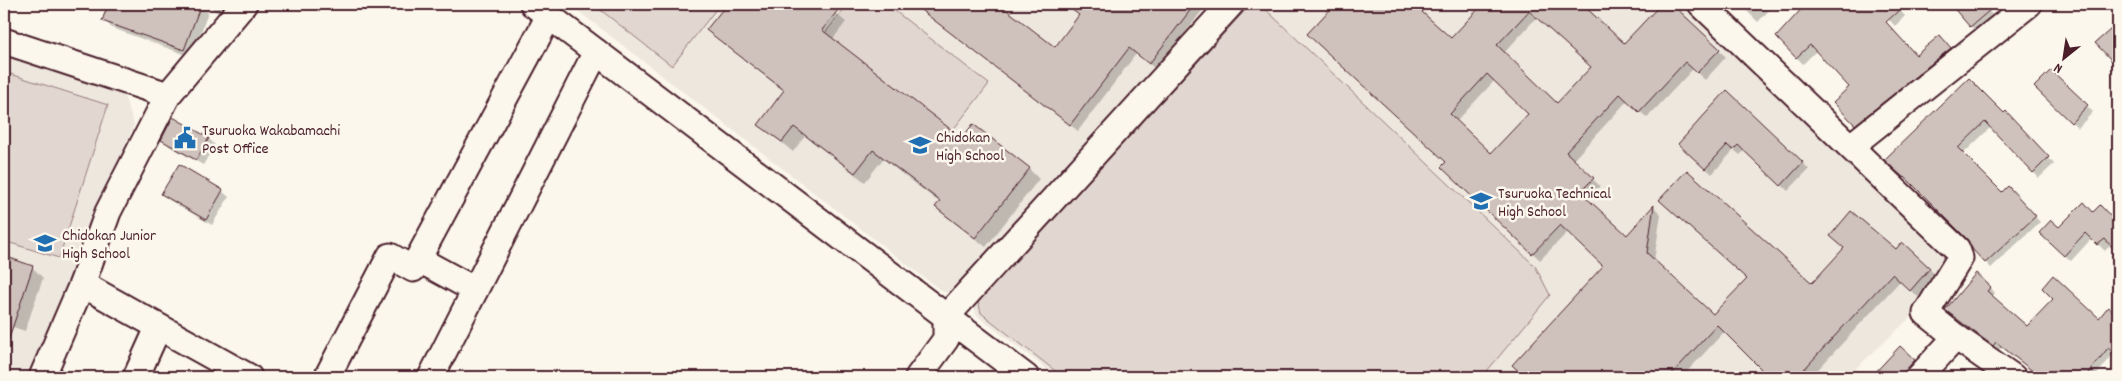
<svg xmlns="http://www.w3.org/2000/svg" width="2122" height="381" viewBox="0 0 2122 381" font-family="Dekko,sans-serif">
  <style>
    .built { fill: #eee7de }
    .green { fill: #e2d7d0; stroke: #967b7e }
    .shadow { fill: #0003; fill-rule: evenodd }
    .building { fill: #cfc2bc; stroke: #4a1f2b; fill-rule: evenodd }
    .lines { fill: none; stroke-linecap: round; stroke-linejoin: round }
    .minor-casing { stroke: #4a1f2b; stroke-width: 29 }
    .minor { stroke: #fbf7ec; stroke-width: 25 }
    .labels { text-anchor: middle; stroke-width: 5; stroke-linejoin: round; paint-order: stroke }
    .poi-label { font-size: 16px; fill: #4a1f2b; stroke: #fbf7ec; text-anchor: start }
  </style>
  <rect width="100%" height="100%" fill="#fbf7ec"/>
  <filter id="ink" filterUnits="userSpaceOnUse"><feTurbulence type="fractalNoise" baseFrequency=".02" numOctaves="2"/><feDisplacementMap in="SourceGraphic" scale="10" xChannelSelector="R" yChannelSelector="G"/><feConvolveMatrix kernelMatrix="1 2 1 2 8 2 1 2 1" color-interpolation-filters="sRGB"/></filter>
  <g filter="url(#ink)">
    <g class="built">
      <polygon points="569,4 1214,4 959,287 951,292 944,292 935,286"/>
      <polygon points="1245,4 1685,4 1844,153 1950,259 1915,313 1847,377 1057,377 976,315 973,300"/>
      <polygon points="4,56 124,95 134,125 30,377 4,377"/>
    </g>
    <g class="green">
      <polygon points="593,4 720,4 672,66"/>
      <polygon points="848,4 886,4 989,84 952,131 825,33"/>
      <polygon points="1251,4 1260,4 1535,266 1550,295 1482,377 1063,377 981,313 978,301"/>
      <polygon points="4,72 108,105 59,258 4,241"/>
    </g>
    <g class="shadow">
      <polygon points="110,4 234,4 224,18 210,7 192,57 112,28 104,20"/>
      <polygon points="729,4 824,4 846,22 832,40 962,140 1029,169 1039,179 986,247 947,217 937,207 940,203 883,159 865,182 805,136 793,152 760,125 785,92 708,30"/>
      <polygon points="914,4 997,4 1056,49 1080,16 1066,4 1207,4 1157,70 1136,54 1078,131"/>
      <path d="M1337,4h75l39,36 33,-36h96l44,41 38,-41h8l56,53 -21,23 -12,-11 -46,49 -19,-18 -55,60 27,26 -13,14 40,36 27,-29 7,7 -7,47 59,55 99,-31 84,-34 6,-7 35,32 -19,21 -18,-16 -89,96h-39l-47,-46 -43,46h-162l85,-111 -37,-34 -28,28 -97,-93 4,-4 -138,-129zM1537,17l55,50 -34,38 -54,-52zM1495,80l35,34 -39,40 -35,-32z"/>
      <polygon points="1740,4 1775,4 1758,22"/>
      <polygon points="1801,4 1828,4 1860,40 1916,57 1946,43 1956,55 1862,130 1835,102 1851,87 1816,51 1803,64 1777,37 1805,7"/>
      <polygon points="1874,4 1894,4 1905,16 1895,26"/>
      <polygon points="1952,4 1983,4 1994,17 1976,32"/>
      <polygon points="2118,24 2118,69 2097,43"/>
      <polygon points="2051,71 2093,112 2078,128 2036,87"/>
      <polygon points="1727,92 1809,169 1788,191 1745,150 1740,155 1734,150 1712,174 1686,150"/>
      <polygon points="2006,113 2054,164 2039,178 1991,127 1963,154 2002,194 2008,188 2040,222 1991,268 1974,250 1968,238 1912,181 1910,183 1886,160"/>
      <polygon points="174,119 209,139 215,145 203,165 169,146 163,139"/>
      <polygon points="222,191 229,197 212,225 169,200 163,194"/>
      <polygon points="2100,207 2118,226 2117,250 2111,244 2105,251 2092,238 2071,261 2047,239 2059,229 2093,213"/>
      <polygon points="4,258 32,267 43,278 25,331 4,324"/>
      <polygon points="1976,274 1995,293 1992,297 2027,328 2099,320 2108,309 2118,317 2118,348 2095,377 2042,377 2002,347 1999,350 1952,315"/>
      <polygon points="1914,361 1920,366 1910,377 1859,377 1865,370 1873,376"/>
    </g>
    <g class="building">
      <polygon points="108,4 201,4 184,50 102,21"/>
      <polygon points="727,4 843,4 822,30 962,138 973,124 1030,168 975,238 935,207 940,201 873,150 855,173 794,127 782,142 758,125 784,90 706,30"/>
      <polygon points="913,4 999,4 1055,47 1079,15 1064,4 1195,4 1149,64 1129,48 1070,125"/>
      <path d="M1335,4h95l-8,8 29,26 32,-34h99l42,39 37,-39h11l48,45 -23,24 -12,-11 -46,50 -19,-18 -54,58 28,26 -14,14 47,43 27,-30 -7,48 66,61 34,-35 -88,-79 28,-30 125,113 32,-35 -14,-12 21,-25 45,38 6,-7 28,26 -20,23 -18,-17 -95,103h-28l-52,-52 -48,52h-144l-13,-12 91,-99 -43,-41 -28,29 -91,-87 5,-5 -139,-128zM1529,11l62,56 -34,36 -60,-58zM1487,74l41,40 -37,39 -41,-39z"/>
      <polygon points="1806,4 1906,4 1886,22 1916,55 1940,35 1951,48 1855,125 1833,102 1849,87 1810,45 1796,58 1776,37"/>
      <polygon points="1950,4 1997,4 1970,27"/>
      <polygon points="2118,23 2118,67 2095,43"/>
      <polygon points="2051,70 2088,105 2071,123 2034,87"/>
      <polygon points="1969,78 2004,113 2006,111 2049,157 2033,173 1985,122 1958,148 2002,192 2008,186 2036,216 1985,263 1973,250 1967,239 1905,177 1904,178 1884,160"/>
      <polygon points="1727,90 1803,162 1781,186 1738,145 1733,150 1727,145 1705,169 1678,144"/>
      <polygon points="173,117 209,138 196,160 161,140"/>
      <polygon points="179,164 223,190 206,220 161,194"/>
      <polygon points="2084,202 2093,212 2100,205 2118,224 2118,254 2105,239 2097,245 2085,233 2064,256 2039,233 2051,220 2059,227"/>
      <polygon points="4,256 33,266 7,344 4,344"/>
      <polygon points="1976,273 1991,287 1987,291 2027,326 2053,299 2042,288 2053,275 2099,318 2108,307 2118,316 2118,357 2108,348 2085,377 2040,377 1996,342 1993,346 1945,310"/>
      <polygon points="1900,346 1915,360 1899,377 1871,377"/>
    </g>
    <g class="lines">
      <g class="minor-casing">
        <g id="minor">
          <polyline points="533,4 1026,377"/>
          <polyline points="1701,4 1957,249 1960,258 1926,313 1956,337 2013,377"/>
          <polyline points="4,41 168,95"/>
          <polyline points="1851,146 2029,4"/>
          <polyline points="418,259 549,16"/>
          <polyline points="82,284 249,377"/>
          <polyline points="42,377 82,284 108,212 168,95 244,4"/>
          <polyline points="136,377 158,328"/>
          <polyline points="327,377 390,256 413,269 418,259 475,290"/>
          <polyline points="431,377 596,52"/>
          <polyline points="918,377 946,339 946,317 1231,4"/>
          <polyline points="1919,377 1956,337"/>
        </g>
      </g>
      <use href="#minor" class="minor"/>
    </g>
  </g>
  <defs>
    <g id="civic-bare" transform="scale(1.725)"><path d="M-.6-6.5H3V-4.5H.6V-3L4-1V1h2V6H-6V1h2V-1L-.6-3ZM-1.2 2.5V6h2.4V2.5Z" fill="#1f6fb2" stroke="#fbf7ec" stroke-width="2.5" paint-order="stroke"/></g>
    <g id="school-bare" transform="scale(1.725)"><path d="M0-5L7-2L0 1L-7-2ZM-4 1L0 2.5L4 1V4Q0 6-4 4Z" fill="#1f6fb2" stroke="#fbf7ec" stroke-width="2.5" paint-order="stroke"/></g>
  </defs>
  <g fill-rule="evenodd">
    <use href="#civic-bare" x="185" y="138"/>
    <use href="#school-bare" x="920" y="145"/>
    <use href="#school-bare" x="1481" y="201"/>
    <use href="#school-bare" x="45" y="243"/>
  </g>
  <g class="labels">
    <g class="poi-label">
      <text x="202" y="135">Tsuruoka Wakabamachi<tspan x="202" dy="18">Post Office</tspan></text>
      <text x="936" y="142">Chidokan<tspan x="936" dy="18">High School</tspan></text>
      <text x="1498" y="198">Tsuruoka Technical<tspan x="1498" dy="18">High School</tspan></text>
      <text x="62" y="240">Chidokan Junior<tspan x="62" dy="18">High School</tspan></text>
    </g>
  </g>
  <rect width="2122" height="381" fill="none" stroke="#fbf7ec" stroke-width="20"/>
  <rect x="10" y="10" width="2102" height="361" fill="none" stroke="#4a1f2b" stroke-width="2" filter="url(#ink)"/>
  <g transform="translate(2064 58) rotate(210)" stroke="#fbf7ec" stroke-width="4" paint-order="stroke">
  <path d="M0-4L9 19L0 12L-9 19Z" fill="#4a1f2b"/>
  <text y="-8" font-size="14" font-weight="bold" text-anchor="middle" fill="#4a1f2b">N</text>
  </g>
</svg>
